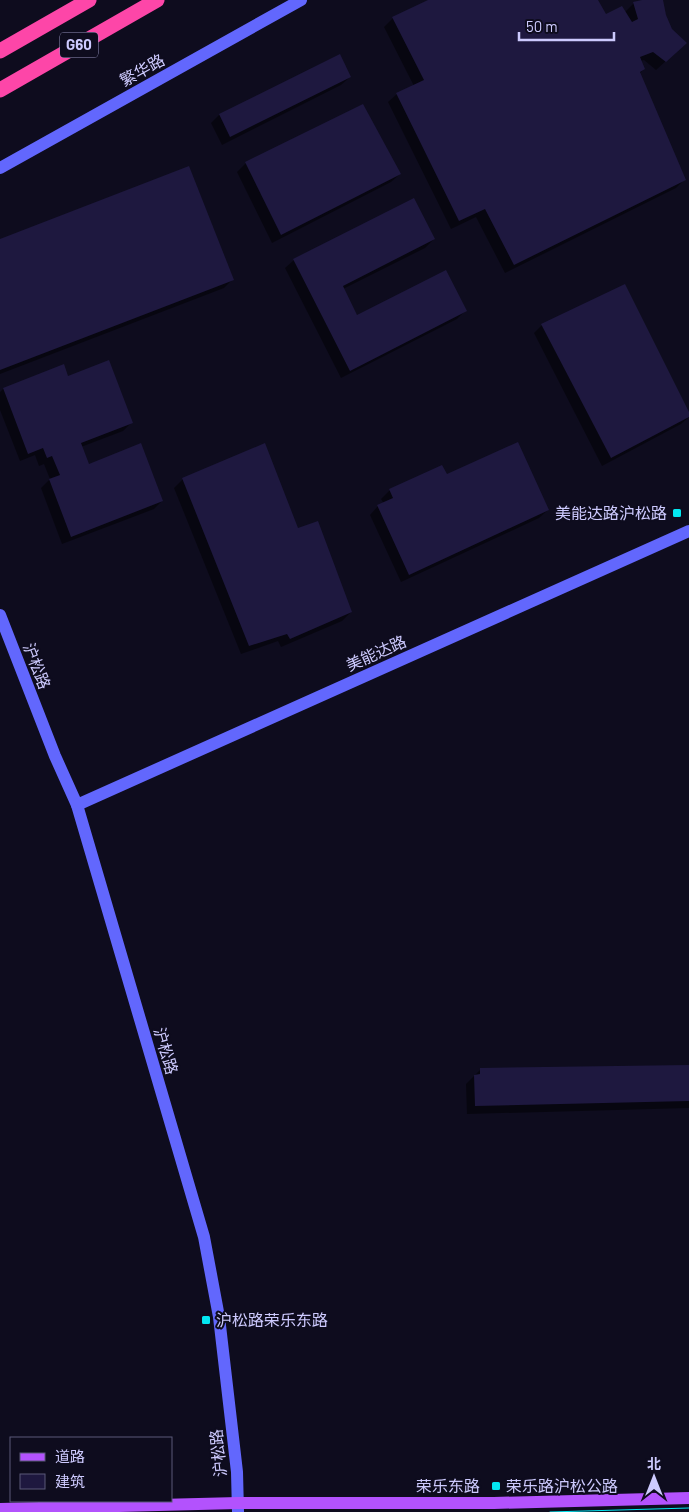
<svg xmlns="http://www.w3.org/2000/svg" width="689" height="1512" viewBox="0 0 689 1512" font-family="Barlow,'Noto Sans SC',sans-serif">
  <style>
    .shadow { fill: #0007 }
    .building { fill: #1e183f }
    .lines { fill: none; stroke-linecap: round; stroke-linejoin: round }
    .secondary { stroke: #6267fd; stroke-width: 12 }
    .primary { stroke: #b352fd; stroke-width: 12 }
    .motorway { stroke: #fd46a8; stroke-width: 15 }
    .tram { stroke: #03e7f1; stroke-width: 1 }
    .poi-dot { fill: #03e7f1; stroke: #0e0c1e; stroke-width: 2 }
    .labels { text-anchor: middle; stroke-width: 4; stroke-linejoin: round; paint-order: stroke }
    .shield { fill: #0e0c1e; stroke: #9491bb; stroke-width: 1 }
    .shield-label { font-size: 15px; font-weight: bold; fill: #cdcafe }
    .street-label { font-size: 16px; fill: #cdcafe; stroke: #0e0c1e }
    .poi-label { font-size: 16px; fill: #cdcafe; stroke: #0e0c1e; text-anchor: start }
  </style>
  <rect width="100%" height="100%" fill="#0e0c1e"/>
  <g class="shadow">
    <polygon points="430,0 597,0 605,16 624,13 634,3 648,0 661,0 677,51 656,70 644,60 640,61 644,69 639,74 684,180 676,188 505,273 476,217 451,229 388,102 397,94 414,86 384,27 393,18"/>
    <polygon points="339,56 350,77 341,85 222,145 211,123 219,115"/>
    <polygon points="246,163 400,174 391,182 272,243 237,172"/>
    <polygon points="434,239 425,248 343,289 357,316 465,311 457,319 341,378 285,268 294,260"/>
    <polygon points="0,240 232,280 224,288 0,374"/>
    <polygon points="542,325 689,415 689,417 681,424 602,466 534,333"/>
    <polygon points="68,378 132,422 123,431 81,447 88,465 162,501 154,509 62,544 41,488 50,479 44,464 39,466 35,455 20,461 0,410 0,392 3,389"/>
    <polygon points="446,476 548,510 539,518 401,582 370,515 378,506 384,504 381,499 390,490"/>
    <polygon points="183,479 297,530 351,612 342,621 281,647 278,641 241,654 174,488"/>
    <polygon points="689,1066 689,1108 467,1114 466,1084 480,1070"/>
  </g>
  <g class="building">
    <polygon points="428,0 598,0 606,14 622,6 632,22 638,19 633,2 642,0 663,0 666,15 672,29 687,43 666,62 653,52 640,57 645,69 640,72 686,180 514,265 485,209 459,221 396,93 424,80 392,17"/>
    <polygon points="340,54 351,77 230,137 219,114"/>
    <polygon points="363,104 401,174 281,235 245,162"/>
    <polygon points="189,166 234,280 0,370 0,239"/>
    <polygon points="414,198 435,239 343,286 357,315 446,270 467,311 350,371 293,259"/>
    <polygon points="625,284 689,412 689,417 611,458 541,324"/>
    <polygon points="109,360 133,423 81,443 89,464 141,443 163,501 71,537 49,479 60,475 52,456 47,458 43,448 28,454 3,388 64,364 68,376"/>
    <polygon points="518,442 549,510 409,575 377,505 393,498 389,489 442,465 447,474"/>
    <polygon points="265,443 298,528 318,521 352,612 290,639 287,634 249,646 182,478"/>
    <polygon points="689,1065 689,1101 475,1106 474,1075 480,1074 480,1068"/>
  </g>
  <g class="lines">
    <g class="secondary">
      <polyline points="0,168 301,0"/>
      <polyline points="0,615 55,756 77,805 204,1237 219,1317 237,1472 238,1512"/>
      <polyline points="77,805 689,531"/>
    </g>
    <polyline class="primary" points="0,1509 238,1503 494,1503 689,1498"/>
    <g class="motorway">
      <polyline points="0,51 89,0"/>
      <polyline points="0,90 157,0"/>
    </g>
    <polyline class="tram" points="550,1512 689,1508"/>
  </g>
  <g class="poi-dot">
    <rect x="672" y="508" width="10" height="10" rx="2.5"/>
    <rect x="201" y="1315" width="10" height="10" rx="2.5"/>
    <rect x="491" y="1481" width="10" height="10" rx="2.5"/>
  </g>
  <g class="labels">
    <rect class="shield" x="60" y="32.5" width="38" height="25" rx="4"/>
    <g class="shield-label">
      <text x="79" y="50">G60</text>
    </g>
    <g class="street-label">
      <text transform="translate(142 70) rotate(-29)" y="6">繁华路</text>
      <text transform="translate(376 653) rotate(-24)" y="6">美能达路</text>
      <text transform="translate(37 666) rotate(69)" y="6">沪松路</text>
      <text transform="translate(166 1051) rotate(74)" y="6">沪松路</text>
      <text transform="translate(218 1453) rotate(-96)" y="6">沪松路</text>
      <text x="448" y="1492">荣乐东路</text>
    </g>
    <g class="poi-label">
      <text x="667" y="519" text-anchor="end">美能达路沪松路</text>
      <text x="216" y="1326">沪松路荣乐东路</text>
      <text x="506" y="1492">荣乐路沪松公路</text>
    </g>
  </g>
  <rect x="10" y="1437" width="162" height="65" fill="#0e0c1e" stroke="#5a5878"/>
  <rect x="20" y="1453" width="25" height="8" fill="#b352fd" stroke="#5a5878"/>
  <text x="55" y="1462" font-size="15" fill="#cdcafe">道路</text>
  <rect x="20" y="1474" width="25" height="15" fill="#1e183f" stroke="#5a5878"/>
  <text x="55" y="1487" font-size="15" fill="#cdcafe">建筑</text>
  <g transform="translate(654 1477)" stroke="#0e0c1e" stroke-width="4" paint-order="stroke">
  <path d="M0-4L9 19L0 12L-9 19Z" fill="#cdcafe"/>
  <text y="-8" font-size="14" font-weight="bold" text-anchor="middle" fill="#cdcafe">北</text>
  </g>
  <path d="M519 32v8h95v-8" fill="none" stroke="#cdcafe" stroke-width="2.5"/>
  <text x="526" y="32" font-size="15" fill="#cdcafe" stroke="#0e0c1e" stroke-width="4" paint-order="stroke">50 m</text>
</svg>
